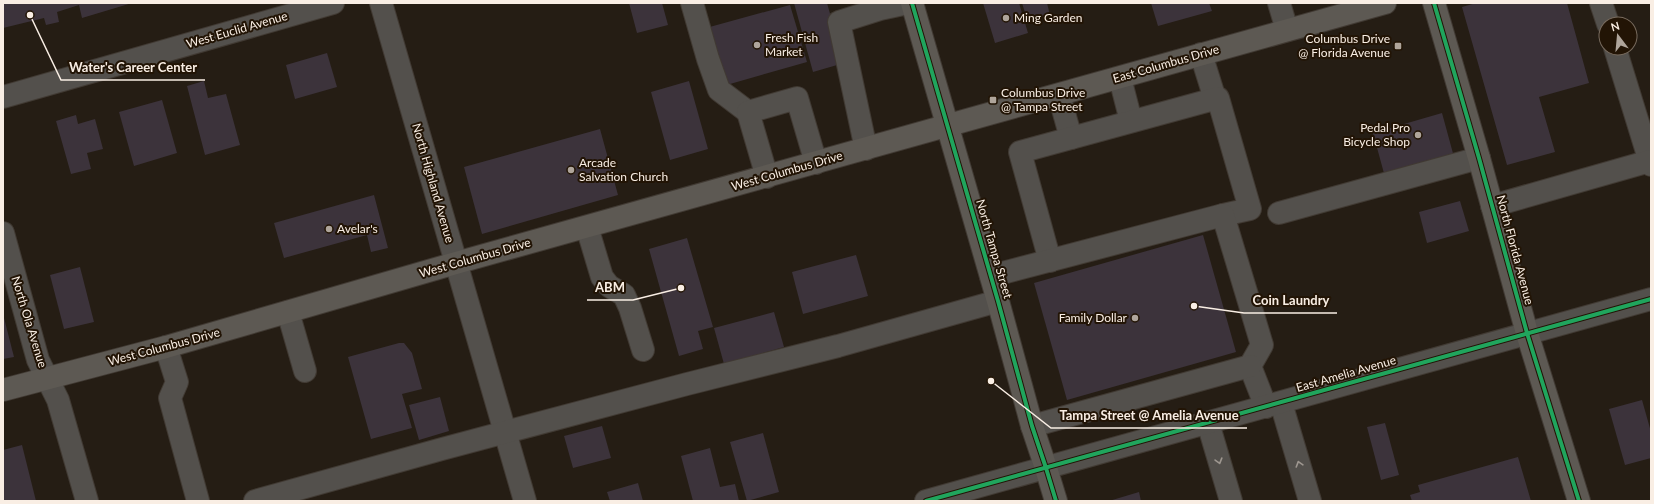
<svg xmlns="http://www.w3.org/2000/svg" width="1654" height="504" viewBox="0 0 1654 504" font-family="Lato,sans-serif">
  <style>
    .building { fill: #3c333b }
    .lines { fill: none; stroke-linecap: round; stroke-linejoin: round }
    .minor-casing { stroke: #413a33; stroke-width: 24 }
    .major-casing { stroke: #413a33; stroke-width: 24 }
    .minor { stroke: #53504c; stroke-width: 22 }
    .major { stroke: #5d5953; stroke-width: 22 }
    .cycleway-casing { stroke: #221405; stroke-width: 6 }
    .cycleway { stroke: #20a55d; stroke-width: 4 }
    .oneway { stroke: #9e9790 }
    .poi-dot { fill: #afa59b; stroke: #221405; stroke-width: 1.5 }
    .labels { text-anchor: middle; stroke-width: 4; stroke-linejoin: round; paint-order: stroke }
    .poi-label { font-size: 12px; fill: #f9eee4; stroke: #221405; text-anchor: start }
    .street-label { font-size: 12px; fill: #f9eee4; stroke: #221405 }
    .leader { fill: none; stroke: #f9eee4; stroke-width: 1.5 }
    .callout-dot { fill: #f9eee4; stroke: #221405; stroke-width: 1.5 }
    .callout-label { font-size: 13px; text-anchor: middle; font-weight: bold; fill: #f9eee4; stroke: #221405; stroke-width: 4; stroke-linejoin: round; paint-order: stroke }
  </style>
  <rect width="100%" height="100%" fill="#251d14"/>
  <g class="building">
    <polygon points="3,3 132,3 82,18 79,5 57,12 59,22 46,25 44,18 3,28"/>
    <polygon points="629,3 662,3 668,25 637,33"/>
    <polygon points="794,3 827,3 844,63 813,72"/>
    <polygon points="983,3 1019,3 1028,33 995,43"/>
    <polygon points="1022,3 1047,3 1050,15 1028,22"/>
    <polygon points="1151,3 1209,3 1212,11 1158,26"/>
    <polygon points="1476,3 1567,3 1589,83 1539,97 1555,152 1507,165 1462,7"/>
    <polygon points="790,5 807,62 723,86 706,28"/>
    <polygon points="327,53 337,87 295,99 286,65"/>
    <polygon points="204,81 208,98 226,94 240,145 205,155 187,86"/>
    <polygon points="689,81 708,149 670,160 651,92"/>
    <polygon points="162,100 177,153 134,166 119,112"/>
    <polygon points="1442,113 1454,157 1385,177 1373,133"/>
    <polygon points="76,115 78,124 95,119 103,149 87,153 91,169 71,174 56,121"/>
    <polygon points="600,129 618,195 482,234 464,167"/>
    <polygon points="374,195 388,248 371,252 367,235 284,258 274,223"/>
    <polygon points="1460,201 1469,231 1427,243 1419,212"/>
    <polygon points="1203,235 1236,352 1067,400 1034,283"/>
    <polygon points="687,238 713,327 698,331 703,349 679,356 649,249"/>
    <polygon points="856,255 868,296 803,314 792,272"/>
    <polygon points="80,267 94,322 64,329 50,275"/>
    <polygon points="774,312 784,347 724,364 714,328"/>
    <polygon points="3,314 14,357 3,359"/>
    <polygon points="399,343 404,343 412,353 422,389 402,394 412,428 371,439 348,357"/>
    <polygon points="440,397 449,431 419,440 409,405"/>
    <polygon points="1642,400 1651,432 1651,458 1625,465 1609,409"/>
    <polygon points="1385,423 1399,475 1381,480 1367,427"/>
    <polygon points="602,426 611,458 573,468 564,436"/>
    <polygon points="763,433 779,492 747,501 730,442"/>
    <polygon points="22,445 36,501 3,501 3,450"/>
    <polygon points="710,448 720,487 735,484 739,501 693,501 681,456"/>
    <polygon points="1518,457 1531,501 1412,501 1410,495 1420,492 1418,485"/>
    <polygon points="638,483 643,501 610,501 607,492"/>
    <polygon points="1139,492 1141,501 1109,501"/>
  </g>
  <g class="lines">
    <g class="minor-casing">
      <g id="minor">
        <polyline points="381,3 525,501"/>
        <polyline points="692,3 708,59 719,90 748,112"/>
        <polyline points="1279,3 1287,30"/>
        <polyline points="1601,3 1608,24"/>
        <polyline points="1615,48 1651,165"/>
        <polyline points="1201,54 1215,99"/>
        <polyline points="1120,78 1131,121"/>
        <polyline points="1059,95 1071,138"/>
        <polyline points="3,97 333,3"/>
        <polyline points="866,149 839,22 880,9 908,3"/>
        <polyline points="767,177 748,112 797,98 816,163"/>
        <polyline points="1492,206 1650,161"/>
        <polyline points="1279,213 1479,158"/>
        <polyline points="587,227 602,277 609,286 624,295 630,308 643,350"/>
        <polyline points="3,233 38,360 58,400 87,501"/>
        <polyline points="1050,261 1020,152 1218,98 1250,209 1223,215"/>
        <polyline points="991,276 1223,215 1262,345 1250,366 1266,407"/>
        <polyline points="288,312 305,371"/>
        <polyline points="166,347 177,382 170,398 198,501"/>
        <polyline points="1281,403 1310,501"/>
        <polyline points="1208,423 1231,501"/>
        <polyline points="1032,426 1250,366"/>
        <polyline points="255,501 442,449 687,384 838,346 998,301"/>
        <polyline points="926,501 1651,299"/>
      </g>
    </g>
    <g class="major-casing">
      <g id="major">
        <polyline points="912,3 998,301 1032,426 1046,468 1056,501"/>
        <polyline points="1434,3 1479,158 1527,333 1579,501"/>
        <polyline points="3,390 166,347 456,263 1385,3"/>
      </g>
    </g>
    <use href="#minor" class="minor"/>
    <use href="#major" class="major"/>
    <g class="cycleway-casing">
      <g id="cycleway">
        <polyline points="912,3 998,301 1032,426 1046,468 1056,501"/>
        <polyline points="1434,3 1479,158 1527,333 1579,501"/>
        <polyline points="926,501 1651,299"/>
      </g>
    </g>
    <use href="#cycleway" class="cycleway"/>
  </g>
  <defs><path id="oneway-chevron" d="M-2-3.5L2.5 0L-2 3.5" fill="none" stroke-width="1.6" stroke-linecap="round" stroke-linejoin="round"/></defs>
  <g class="oneway">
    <use href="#oneway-chevron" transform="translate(1219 461) rotate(74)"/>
    <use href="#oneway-chevron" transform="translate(1299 464) rotate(-107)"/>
  </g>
  <g class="poi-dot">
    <circle cx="1006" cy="18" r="4"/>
    <circle cx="757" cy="45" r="4"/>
    <rect x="1394" y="42" width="8" height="8" rx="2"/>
    <rect x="989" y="96" width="8" height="8" rx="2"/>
    <circle cx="1418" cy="135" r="4"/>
    <circle cx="571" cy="170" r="4"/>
    <circle cx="329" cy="229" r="4"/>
    <circle cx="1135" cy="318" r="4"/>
  </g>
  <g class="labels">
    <g class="poi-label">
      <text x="1014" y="22">Ming Garden</text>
      <text x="765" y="42">Fresh Fish<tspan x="765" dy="14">Market</tspan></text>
      <text x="1390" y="43" text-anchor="end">Columbus Drive<tspan x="1390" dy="14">@ Florida Avenue</tspan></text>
      <text x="1001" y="97">Columbus Drive<tspan x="1001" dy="14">@ Tampa Street</tspan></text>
      <text x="1410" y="132" text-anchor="end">Pedal Pro<tspan x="1410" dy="14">Bicycle Shop</tspan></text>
      <text x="579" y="167">Arcade<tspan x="579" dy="14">Salvation Church</tspan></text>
      <text x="337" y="233">Avelar's</text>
      <text x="1127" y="322" text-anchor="end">Family Dollar</text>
    </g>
    <g class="street-label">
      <text transform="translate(237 30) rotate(-16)" y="4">West Euclid Avenue</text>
      <text transform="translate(1166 64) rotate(-16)" y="4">East Columbus Drive</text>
      <text transform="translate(787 171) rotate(-16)" y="4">West Columbus Drive</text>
      <text transform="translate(433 183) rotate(74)" y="4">North Highland Avenue</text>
      <text transform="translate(994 249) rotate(74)" y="4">North Tampa Street</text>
      <text transform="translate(1515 250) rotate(75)" y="4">North Florida Avenue</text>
      <text transform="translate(475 258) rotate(-16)" y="4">West Columbus Drive</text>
      <text transform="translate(29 322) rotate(73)" y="4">North Ola Avenue</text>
      <text transform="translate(164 347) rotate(-15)" y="4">West Columbus Drive</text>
      <text transform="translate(1346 374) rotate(-16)" y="4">East Amelia Avenue</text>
    </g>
  </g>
  <path class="leader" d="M30 15L61 80H205M681 288L633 300H587M1194 306L1244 313H1337M991 381L1051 428H1247"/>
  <g class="callout-dot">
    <circle cx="30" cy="15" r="4"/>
    <circle cx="681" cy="288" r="4"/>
    <circle cx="1194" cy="306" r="4"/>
    <circle cx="991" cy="381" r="4"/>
  </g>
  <g class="callout-label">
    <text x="133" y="72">Water's Career Center</text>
    <text x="610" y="292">ABM</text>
    <text x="1291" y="305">Coin Laundry</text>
    <text x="1149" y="420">Tampa Street @ Amelia Avenue</text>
  </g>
  <rect width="1654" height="504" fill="none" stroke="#f9eee4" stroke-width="8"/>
  <g transform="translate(1618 36) rotate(344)"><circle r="19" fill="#221405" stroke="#786b5e"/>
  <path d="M0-3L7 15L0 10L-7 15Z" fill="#afa59b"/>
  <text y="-6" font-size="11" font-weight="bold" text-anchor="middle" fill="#f9eee4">N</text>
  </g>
</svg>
